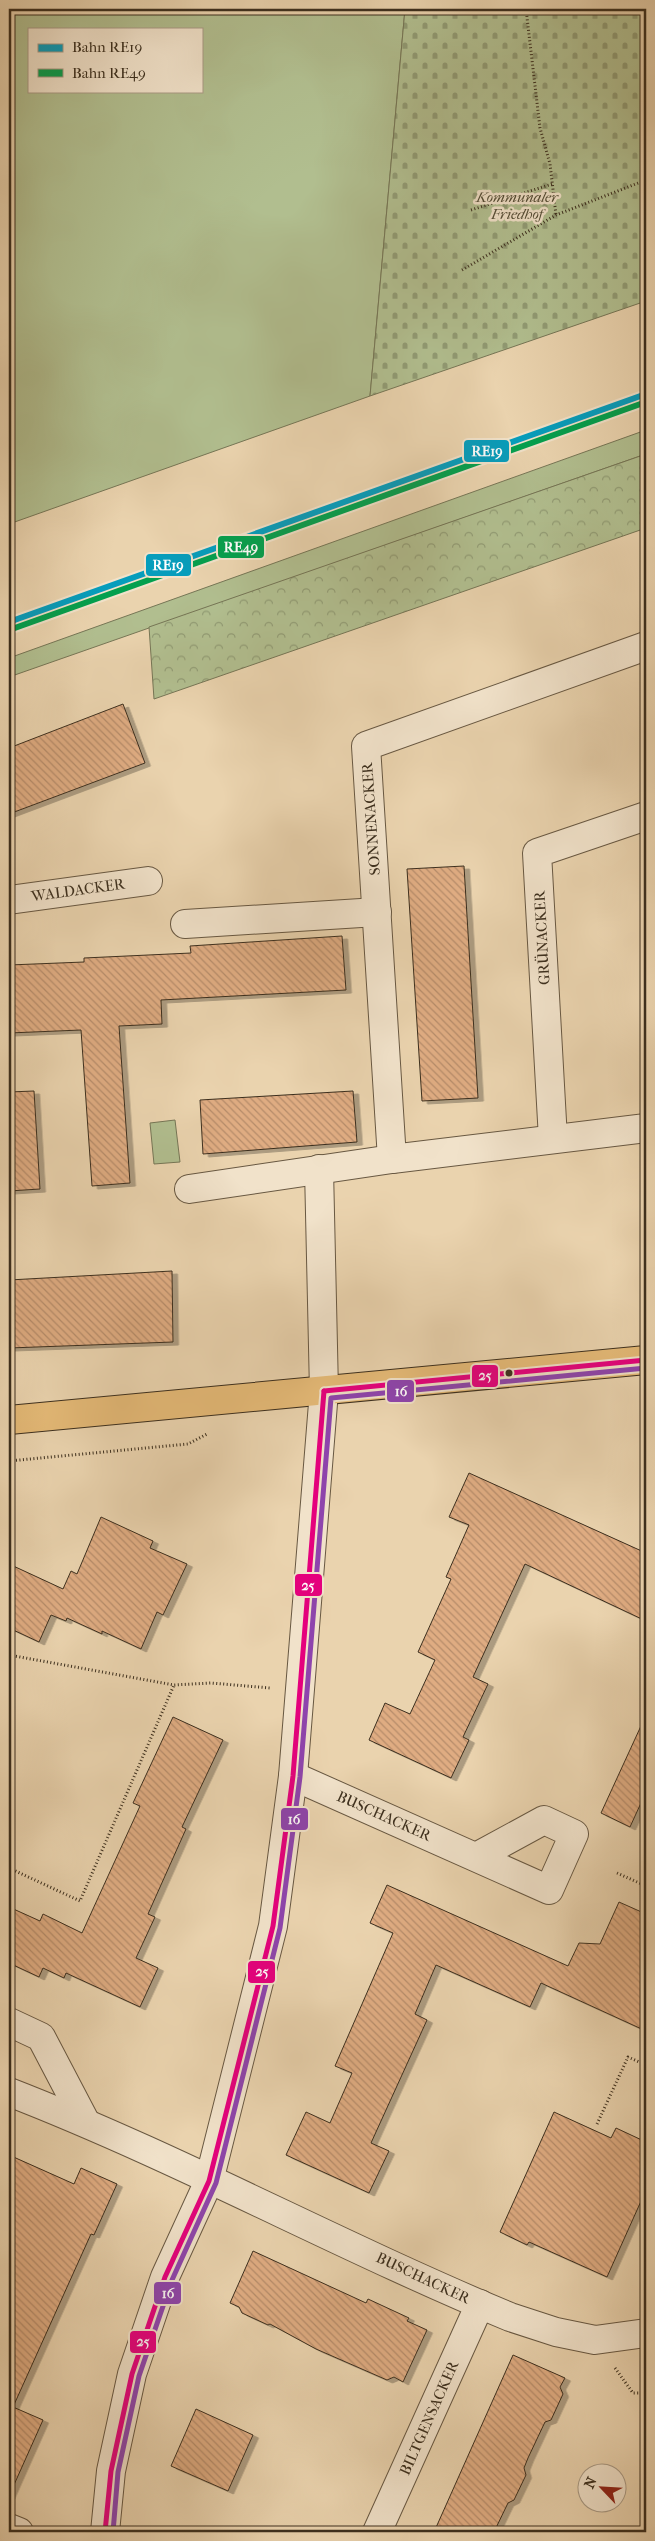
<svg xmlns="http://www.w3.org/2000/svg" width="655" height="2541" viewBox="0 0 655 2541" font-family="'IM FELL French Canon',serif">
  <style>
    .green { fill: #b1be8f; stroke: #767656; fill-rule: evenodd }
    .forest { fill: url(#forest-crowns); stroke: #767656 }
    .cemetery { fill: url(#cemetery-stones); stroke: #767656 }
    .building { fill: url(#building-back-hatch); stroke: #3c2f1e; filter: url(#shadow) }
    .lines { fill: none; stroke-linecap: round; stroke-linejoin: round }
    .minor-casing { stroke: #685842; stroke-width: 30 }
    .major-casing { stroke: #3c2f1e; stroke-width: 30 }
    .path { stroke: #3c2f1e; stroke-width: 3; stroke-dasharray: 1 2.5; stroke-linecap: butt }
    .minor { stroke: #f1e2ca; stroke-width: 28 }
    .major { stroke: #e5ba77; stroke-width: 28 }
    .bus-1-casing { stroke: #f1e2ca; stroke-width: 9 }
    .bus-2-casing { stroke: #f1e2ca; stroke-width: 9 }
    .bus-1 { stroke: #e5007d; stroke-width: 5 }
    .bus-2 { stroke: #8e44ad; stroke-width: 5 }
    .rail-1-casing { stroke: #f1e2ca; stroke-width: 10 }
    .rail-2-casing { stroke: #f1e2ca; stroke-width: 10 }
    .rail-1 { stroke: #069dbc; stroke-width: 6 }
    .rail-2 { stroke: #03a04e; stroke-width: 6 }
    .bus-dot { fill: #3c2f1e; stroke: #f1e2ca; stroke-width: 2 }
    .labels { text-anchor: middle; stroke-width: 5; stroke-linejoin: round; paint-order: stroke }
    .park-label { font-size: 15px; font-style: italic; fill: #534c35; stroke: #f1e2ca }
    .street-label { font-size: 15px; fill: #3c2f1e; stroke: #f1e2ca }
    .line-badge { stroke: #f1e2ca; stroke-width: 2 }
    .badge-label { font-size: 14px; text-anchor: middle; font-weight: bold; fill: #fff }
  </style>
  <defs>
    <pattern id="forest-crowns" width="20" height="18" patternUnits="userSpaceOnUse" patternTransform="scale(1.25)"><rect width="20" height="18" fill="#b1be8f"/><path d="M2 6a3 3 0 1 1 6 0M12 15a3 3 0 1 1 6 0" fill="none" stroke="#919b74"/></pattern>
    <pattern id="cemetery-stones" width="16" height="16" patternUnits="userSpaceOnUse" patternTransform="scale(1.25)"><rect width="16" height="16" fill="#b1be8f"/><path d="M2 7V4a2 2 0 0 1 4 0v3zM10 15v-3a2 2 0 0 1 4 0v3z" fill="#919b74"/></pattern>
    <pattern id="building-back-hatch" width="6" height="6" patternUnits="userSpaceOnUse" patternTransform="scale(1.25)"><rect width="6" height="6" fill="#dfac82"/><path d="M-1 5l2 2M0 0l6 6M5-1l2 2" fill="none" stroke="#b68c6a"/></pattern>
    <filter id="shadow"><feDropShadow dx="5.5" dy="3" stdDeviation="0" flood-color="#0004"/></filter>
  </defs>
  <rect width="100%" height="100%" fill="#ead3ae"/>
  <filter id="stains"><feTurbulence type="fractalNoise" baseFrequency=".004" numOctaves="4"/><feColorMatrix values="0 0 0 0 .2 0 0 0 0 .09 0 0 0 0 .02 0 0 0 .5 -.17"/></filter>
  <radialGradient id="worn" r=".72"><stop offset=".6" stop-color="#630" stop-opacity="0"/><stop offset="1" stop-color="#630" stop-opacity=".3"/></radialGradient>
  <g class="green">
    <path d="M9,9h396l-35,387 -361,128zM29,29h172v62h-172z"/>
    <polygon points="646,430 646,454 9,677 9,658"/>
    <polygon points="175,1120 180,1162 154,1164 150,1123"/>
  </g>
  <polygon class="forest" points="646,454 646,528 154,699 149,627"/>
  <polygon class="cemetery" points="405,9 646,9 646,301 370,396"/>
  <g class="building">
    <polygon points="123,704 145,763 9,814 9,748"/>
    <polygon points="464,866 478,1098 422,1101 407,869"/>
    <polygon points="342,936 346,990 161,1000 162,1024 119,1026 130,1183 92,1186 81,1030 9,1033 9,965 84,962 84,958 191,953 190,946"/>
    <polygon points="34,1091 40,1189 9,1191 9,1092"/>
    <polygon points="353,1091 357,1142 203,1154 200,1100"/>
    <polygon points="172,1271 173,1342 9,1348 9,1280"/>
    <polygon points="469,1473 646,1553 646,1621 525,1564 473,1677 488,1684 463,1737 469,1740 451,1778 369,1740 385,1703 410,1714 435,1660 418,1652 451,1579 446,1577 469,1525 449,1517"/>
    <polygon points="101,1517 153,1541 150,1548 187,1564 163,1615 157,1612 141,1649 102,1631 102,1634 67,1618 66,1621 51,1615 39,1642 9,1628 9,1564 63,1589 71,1571 77,1574"/>
    <polygon points="646,1715 646,1792 630,1827 601,1813"/>
    <polygon points="173,1717 223,1740 182,1827 186,1829 148,1914 155,1917 136,1958 158,1968 140,2007 66,1973 64,1978 43,1968 39,1977 9,1963 9,1907 40,1921 43,1914 82,1933 140,1806 133,1803"/>
    <polygon points="387,1885 568,1966 579,1943 600,1944 619,1902 646,1914 646,2031 541,1983 530,2007 436,1965 415,2014 427,2020 371,2143 389,2151 369,2193 286,2155 306,2112 330,2123 352,2073 335,2066 393,1933 370,1923"/>
    <polygon points="554,2112 611,2138 616,2128 646,2142 646,2190 607,2277 529,2242 527,2245 500,2232"/>
    <polygon points="9,2155 74,2184 81,2168 117,2184 94,2235 91,2234 13,2407 43,2420 9,2496"/>
    <polygon points="253,2251 366,2303 368,2299 409,2318 407,2321 427,2330 403,2382 394,2377 387,2380 316,2349 270,2324 268,2325 242,2313 239,2307 230,2303"/>
    <polygon points="513,2355 565,2378 560,2387 563,2394 551,2420 545,2422 528,2458 524,2468 526,2475 514,2500 508,2503 494,2532 434,2532"/>
    <polygon points="196,2409 253,2435 228,2491 171,2466"/>
  </g>
  <g class="lines">
    <g class="minor-casing">
      <g id="minor">
        <polyline points="646,646 366,746 392,1159 646,1128"/>
        <polyline points="9,900 148,881"/>
        <polyline points="185,924 377,912"/>
        <polyline points="553,1139 537,853 646,816"/>
        <polyline points="189,1189 392,1159"/>
        <polyline points="293,1776 549,1890 574,1834 544,1820 476,1857"/>
        <polyline points="9,2022 41,2037 85,2121"/>
        <path d="M9,2092c170,66 332,155 501,225l46,15 39,8 51,-7"/>
        <polyline points="9,2528 19,2532"/>
        <polyline points="105,2532 111,2471 132,2374 165,2277 209,2181 273,1926 293,1776 324,1391 319,1169"/>
        <polyline points="377,2532 480,2304"/>
      </g>
    </g>
    <g class="major-casing">
      <polyline id="major" points="9,1420 646,1360"/>
    </g>
    <g class="path">
      <polyline points="526,9 540,128 550,164 556,215"/>
      <polyline points="471,210 552,184"/>
      <polyline points="462,270 556,215 646,180"/>
      <polyline points="9,1461 188,1444 207,1434"/>
      <polyline points="9,1655 174,1685 211,1683 270,1688"/>
      <polyline points="9,1868 80,1901 174,1685"/>
      <polyline points="617,1873 646,1886"/>
      <polyline points="597,2124 628,2057 646,2065"/>
      <polyline points="9,2252 12,2245"/>
      <polyline points="615,2368 633,2393 646,2393"/>
    </g>
    <use href="#minor" class="minor"/>
    <use href="#major" class="major"/>
    <g class="bus-1-casing">
      <g id="bus-1">
        <polyline points="324,1391 646,1360"/>
        <polyline points="105,2532 111,2471 132,2374 165,2277 209,2181 273,1926 293,1776 324,1391"/>
      </g>
    </g>
    <g class="bus-2-casing">
      <polyline id="bus-2" points="113,2532 118,2472 139,2376 172,2280 216,2183 280,1928 300,1777 331,1398 646,1368"/>
    </g>
    <use href="#bus-1" class="bus-1"/>
    <use href="#bus-2" class="bus-2"/>
    <g class="rail-1-casing">
      <polyline id="rail-1" points="9,622 646,394"/>
    </g>
    <g class="rail-2-casing">
      <polyline id="rail-2" points="12,629 646,402"/>
    </g>
    <use href="#rail-1" class="rail-1"/>
    <use href="#rail-2" class="rail-2"/>
  </g>
  <circle class="bus-dot" cx="509" cy="1373" r="4.5"/>
  <g class="labels">
    <g class="park-label">
      <text x="517" y="202">Kommunaler<tspan x="517" dy="17">Friedhof</tspan></text>
    </g>
    <g class="street-label">
      <text transform="translate(371 819) rotate(-94)" y="5">SONNENACKER</text>
      <text transform="translate(78 890) rotate(-8)" y="5">WALDACKER</text>
      <text transform="translate(542 938) rotate(-93)" y="5">GRÜNACKER</text>
      <text transform="translate(384 1816) rotate(24)" y="5">BUSCHACKER</text>
      <text transform="translate(423 2278) rotate(25)" y="5">BUSCHACKER</text>
      <text transform="translate(429 2418) rotate(-66)" y="5">BILTGENSACKER</text>
    </g>
  </g>
  <g class="line-badge">
    <rect x="463" y="439" width="47" height="24" rx="5" fill="#069dbc"/>
    <rect x="217" y="535" width="48" height="24" rx="5" fill="#03a04e"/>
    <rect x="145" y="553" width="47" height="24" rx="5" fill="#069dbc"/>
    <rect x="471" y="1364" width="28" height="24" rx="5" fill="#e5007d"/>
    <rect x="386" y="1379" width="29" height="24" rx="5" fill="#8e44ad"/>
    <rect x="294" y="1573" width="29" height="24" rx="5" fill="#e5007d"/>
    <rect x="280" y="1807" width="29" height="24" rx="5" fill="#8e44ad"/>
    <rect x="247" y="1960" width="29" height="24" rx="5" fill="#e5007d"/>
    <rect x="153" y="2281" width="29" height="24" rx="5" fill="#8e44ad"/>
    <rect x="129" y="2330" width="28" height="24" rx="5" fill="#e5007d"/>
  </g>
  <g class="badge-label">
    <text x="487" y="456">RE19</text>
    <text x="241" y="552">RE49</text>
    <text x="168" y="570">RE19</text>
    <text x="485" y="1380">25</text>
    <text x="401" y="1396">16</text>
    <text x="308" y="1590">25</text>
    <text x="294" y="1824">16</text>
    <text x="262" y="1976">25</text>
    <text x="168" y="2298">16</text>
    <text x="143" y="2346">25</text>
  </g>
  <rect width="655" height="2541" fill="none" stroke="#ead3ae" stroke-width="30"/>
  <rect x="10" y="10" width="635" height="2521" fill="none" stroke="#3c2f1e" stroke-width="2.5"/>
  <rect x="15" y="15" width="625" height="2511" fill="none" stroke="#3c2f1e"/>
  <rect x="28" y="28" width="175" height="65" fill="#f1e2ca" stroke="#a99a85"/>
  <rect x="38" y="44" width="25" height="8" fill="#069dbc" stroke="#a99a85"/>
  <text x="72" y="52" font-size="15" fill="#3c2f1e">Bahn RE19</text>
  <rect x="38" y="69" width="25" height="8" fill="#03a04e" stroke="#a99a85"/>
  <text x="72" y="78" font-size="15" fill="#3c2f1e">Bahn RE49</text>
  <g transform="translate(602 2488) rotate(295)"><circle r="24" fill="#f1e2ca" stroke="#a99a85"/>
  <path d="M0-4L9 19L0 12L-9 19Z" fill="#8f2418"/>
  <text y="-8" font-size="14" font-weight="bold" text-anchor="middle" fill="#3c2f1e">N</text>
  </g>
  <rect width="100%" height="100%" filter="url(#stains)"/>
  <rect width="100%" height="100%" fill="url(#worn)"/>
</svg>
